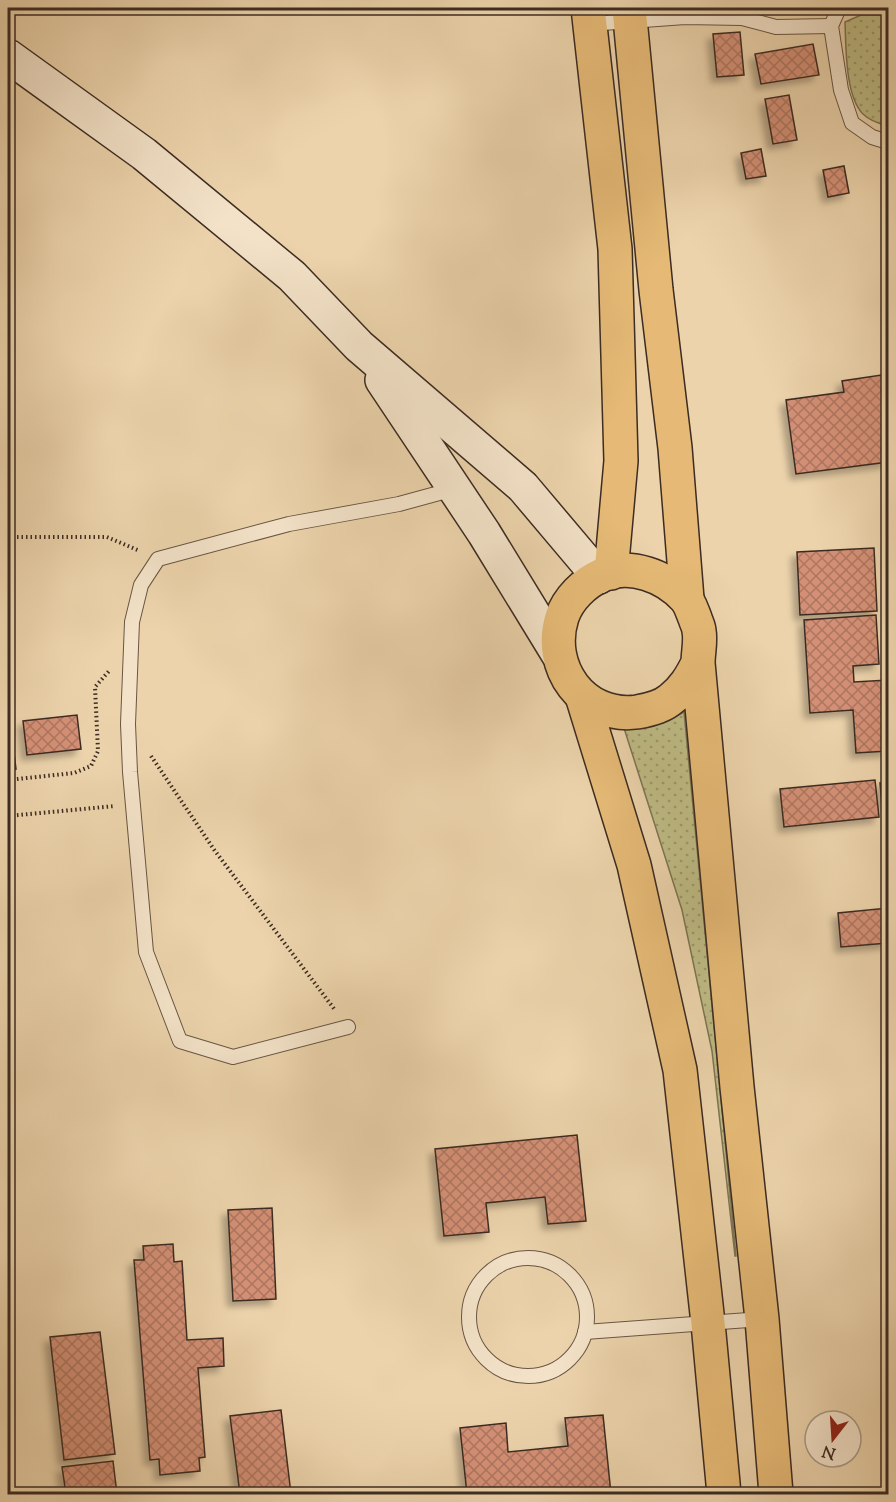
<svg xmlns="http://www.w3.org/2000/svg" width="896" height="1502" viewBox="0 0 896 1502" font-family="'Sorts Mill Goudy',serif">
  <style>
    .grass { fill: url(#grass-dots); stroke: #7d7453; stroke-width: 1.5 }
    .building { fill: url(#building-cross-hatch); stroke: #3c2c22; stroke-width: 1.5; filter: url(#shadow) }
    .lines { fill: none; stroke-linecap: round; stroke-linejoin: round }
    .lane-casing { stroke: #685644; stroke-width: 16 }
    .secondary-casing { stroke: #3c2c22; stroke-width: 36 }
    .highway-casing { stroke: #3c2c22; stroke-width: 36 }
    .path { stroke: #3c2c22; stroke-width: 4; stroke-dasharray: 1.5 3; stroke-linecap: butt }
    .lane { stroke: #f3e2c8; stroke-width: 14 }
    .secondary { stroke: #f3e2c8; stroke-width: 33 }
    .highway { stroke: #e6ba76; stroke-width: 33 }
  </style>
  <defs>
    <pattern id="grass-dots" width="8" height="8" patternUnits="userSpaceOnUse" patternTransform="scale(1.5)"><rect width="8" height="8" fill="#bebb84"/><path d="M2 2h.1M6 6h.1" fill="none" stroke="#9c986c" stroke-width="1.8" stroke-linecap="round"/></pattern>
    <pattern id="building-cross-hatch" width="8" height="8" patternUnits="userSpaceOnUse" patternTransform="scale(1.5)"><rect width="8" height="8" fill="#d49076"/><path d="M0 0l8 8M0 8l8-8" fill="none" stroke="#ad7660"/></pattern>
    <filter id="shadow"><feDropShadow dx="-5.5" dy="5.5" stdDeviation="3" flood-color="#0004"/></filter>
  </defs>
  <rect width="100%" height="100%" fill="#ecd3ab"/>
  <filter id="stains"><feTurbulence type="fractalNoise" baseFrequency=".00333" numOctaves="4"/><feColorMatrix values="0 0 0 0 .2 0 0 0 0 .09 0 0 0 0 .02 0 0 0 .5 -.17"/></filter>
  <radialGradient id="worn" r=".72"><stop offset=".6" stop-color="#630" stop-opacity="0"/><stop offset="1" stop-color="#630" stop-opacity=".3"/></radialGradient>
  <g class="grass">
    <path d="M861,15h27v111c-8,-2 -18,-5 -25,-12 -18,-18 -17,-68 -18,-92z"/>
    <polygon points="684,712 736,1256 735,1256 712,1051 682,910 624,728 664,722"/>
  </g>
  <g class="building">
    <polygon points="740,32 744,75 717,77 713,34"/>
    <polygon points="813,44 819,75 761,84 755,54"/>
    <polygon points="789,95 797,140 773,144 765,99"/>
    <polygon points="761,149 766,176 746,179 741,153"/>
    <polygon points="844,166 849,193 828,197 823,170"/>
    <polygon points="888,374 888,462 796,474 786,400 844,392 842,381"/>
    <polygon points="874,548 877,611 800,615 797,552"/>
    <polygon points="876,615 879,664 853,666 854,682 888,680 888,751 856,753 853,710 810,713 804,620"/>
    <polygon points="77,715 81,749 27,755 23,721"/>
    <polygon points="8,720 10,720 16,769 8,770"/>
    <polygon points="875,780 879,817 784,827 780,789"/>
    <polygon points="888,782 888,806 882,807 880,783"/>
    <polygon points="888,908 888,943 841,947 838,913"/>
    <polygon points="577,1135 586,1221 548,1224 545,1197 486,1203 489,1232 444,1236 435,1149"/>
    <polygon points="272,1208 276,1299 233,1301 228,1210"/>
    <polygon points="173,1244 174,1262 182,1261 187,1340 223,1338 224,1366 198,1368 205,1457 199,1458 200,1471 160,1475 159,1459 150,1460 134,1260 144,1260 143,1246"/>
    <polygon points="100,1332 115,1454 64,1460 50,1337"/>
    <polygon points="281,1410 291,1494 240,1494 230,1416"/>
    <polygon points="603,1415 611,1494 467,1494 460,1428 506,1423 508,1452 568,1446 565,1418"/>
    <polygon points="113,1461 117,1494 66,1494 62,1467"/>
  </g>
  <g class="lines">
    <g class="lane-casing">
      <g id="lane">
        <polyline points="839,8 831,26 841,90 852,123 872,137 888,142"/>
        <polyline points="589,24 685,17 742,18 776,27 831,26"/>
        <polyline points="348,1027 233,1057 180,1041 146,952 130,772 128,724 132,622 141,585 158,559 289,524 399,504 454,489"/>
        <circle cx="528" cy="1317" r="59"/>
        <polyline points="585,1332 762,1319"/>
      </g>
    </g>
    <g class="secondary-casing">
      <g id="secondary">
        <polyline points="8,56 144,154 292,276 359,346 523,487 599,577"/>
        <polyline points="382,380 484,533 558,654"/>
      </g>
    </g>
    <g class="highway-casing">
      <g id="highway">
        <polyline points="588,8 615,249 621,461 611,573"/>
        <polyline points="629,8 656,290 675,448 687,599"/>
        <path d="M698,663c-7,14 -14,26 -27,36 -9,8 -22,11 -34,13 -54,7 -91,-45 -75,-95 6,-18 22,-34 40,-42 29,-12 63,1 83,23 5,5 7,13 10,20 1,4 4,9 4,13 2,10 -1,22 -1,32l39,424 25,232 14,175"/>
        <polyline points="582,696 634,865 680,1070 708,1323 724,1494"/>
      </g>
    </g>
    <g class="path">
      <polyline points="8,537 107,537 140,551"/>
      <polyline points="151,756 215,851 335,1010"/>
      <polyline points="8,780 74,773 91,766 98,751 95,687 109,671"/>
      <polyline points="8,816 115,806"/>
    </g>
    <use href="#lane" class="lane"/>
    <use href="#secondary" class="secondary"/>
    <use href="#highway" class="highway"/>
  </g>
  <rect width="896" height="1502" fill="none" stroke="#ecd3ab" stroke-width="30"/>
  <rect x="9" y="9" width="878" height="1484" fill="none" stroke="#3c2c22" stroke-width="3"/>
  <rect x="15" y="15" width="866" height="1472" fill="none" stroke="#3c2c22" stroke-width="1.5"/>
  <g transform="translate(833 1439) rotate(197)"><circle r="28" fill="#f3e2c8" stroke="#aa9986" stroke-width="1.5"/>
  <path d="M0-4.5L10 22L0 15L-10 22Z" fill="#8f2418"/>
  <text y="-9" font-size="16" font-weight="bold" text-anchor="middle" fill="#3c2c22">N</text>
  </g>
  <rect width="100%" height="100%" filter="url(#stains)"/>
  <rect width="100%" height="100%" fill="url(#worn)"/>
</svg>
